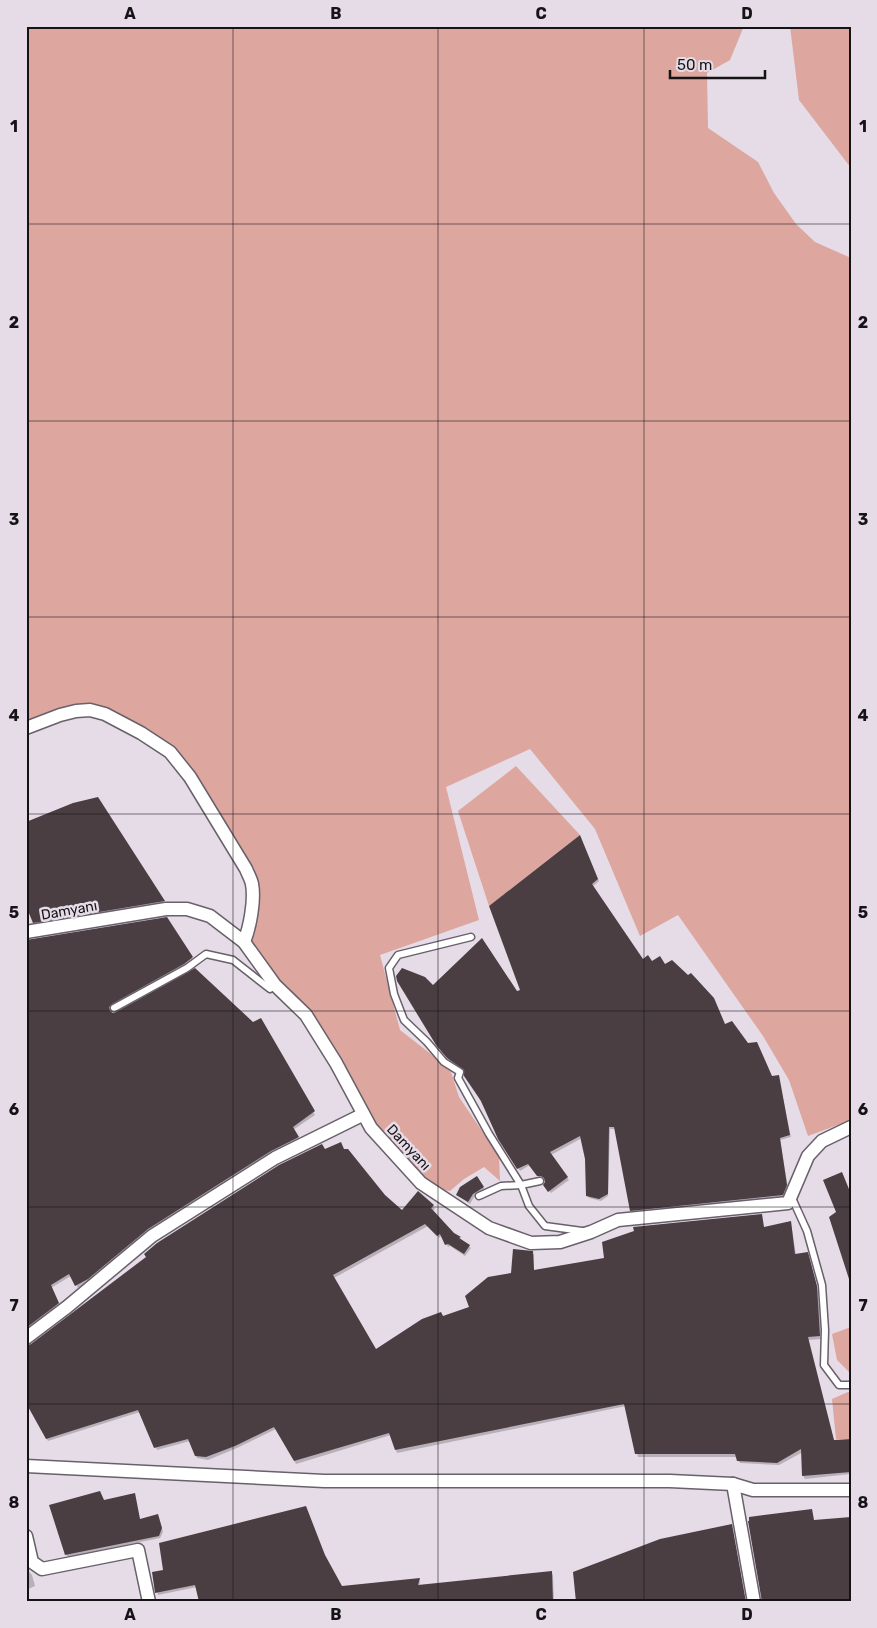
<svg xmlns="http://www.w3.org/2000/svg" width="877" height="1628" viewBox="0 0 877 1628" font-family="Rubik,sans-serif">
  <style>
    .green { fill: #dda69e }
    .shadow { fill: #0003 }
    .building { fill: #4a3e42 }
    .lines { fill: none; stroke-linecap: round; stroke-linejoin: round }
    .lane-casing { stroke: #68606a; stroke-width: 9 }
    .street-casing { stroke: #68606a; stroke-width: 15 }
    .lane { stroke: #fff; stroke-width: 6 }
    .street { stroke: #fff; stroke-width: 12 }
    .grid { fill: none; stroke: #161317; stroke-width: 1; stroke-opacity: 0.55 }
    .labels { text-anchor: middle; stroke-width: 5; stroke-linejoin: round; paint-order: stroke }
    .street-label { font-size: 14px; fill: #161317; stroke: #e5dce7 }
    .neatline { fill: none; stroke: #161317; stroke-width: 2 }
    .grid-label { font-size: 16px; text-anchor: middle; font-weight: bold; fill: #161317 }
  </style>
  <rect width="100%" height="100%" fill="#e5dce7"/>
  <g class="green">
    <path d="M26,26h718l-14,34 -23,13 1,55 50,34 16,31 22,31 19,18 36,16v862l-43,16 -19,-56 -26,-44 -85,-121 -38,21 -45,-107 -65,-80 -84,38 33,133 -99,35 20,75 50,39 9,28 40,59 1,25 -16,-14 -20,12 -14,12c-47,-4 -128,-143 -154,-183 -15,-23 -31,-44 -46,-65l6,-44 -63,-123 -87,-65 -80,13z"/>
    <polygon points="790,26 851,26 851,168 799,100"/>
    <polygon points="516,766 580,835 489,906 458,811"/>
    <polygon points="851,1327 851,1374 837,1360 832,1334"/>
    <polygon points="848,1392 851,1392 851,1439 836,1439 832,1399"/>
  </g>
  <g class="shadow">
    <polygon points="98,798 165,903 36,925 35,922"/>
    <polygon points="581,839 599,881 592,887 643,961 665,965 725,1026 772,1077 779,1079 791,1137 780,1140 788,1188 784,1197 633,1213 616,1129 610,1129 608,1196 601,1201 589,1198 588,1196 586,1159 582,1138 551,1155 569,1180 551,1193 546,1187 546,1180 540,1179 530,1165 520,1171 499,1139 466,1071 450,1061 439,1048 433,987 517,993 521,991"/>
    <polygon points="166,918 194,961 186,966 113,1006 110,1012 113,1014 253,1023 261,1020 315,1115 293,1130 299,1140 89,1282 78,1288 71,1276 51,1288 60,1306 26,1331 26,941"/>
    <polygon points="344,1150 384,1196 402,1212 418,1193 433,1206 435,1209 432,1211 453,1234 460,1238 471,1248 465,1256 450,1246 448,1247 442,1235 439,1238 428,1226 334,1278 376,1351 443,1317 470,1307 513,1274 532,1252 534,1255 534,1271 605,1259 791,1223 796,1255 808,1256 818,1290 821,1339 808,1340 834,1441 851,1440 851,1474 805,1479 803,1476 803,1452 779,1465 740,1463 737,1457 638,1457 626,1406 397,1453 391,1435 296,1464 276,1429 237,1448 208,1460 197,1458 190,1441 157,1450 140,1412 48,1441 26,1401 325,1151"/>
    <polygon points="477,1178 485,1190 474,1197 470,1204 457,1195"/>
    <polygon points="134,1494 140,1520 159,1518 163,1532 160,1538 68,1557 66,1554 104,1501"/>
    <polygon points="326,1559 342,1587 419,1579 420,1582 419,1586 551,1573 553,1575 554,1602 200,1602 197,1587 158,1595 153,1573"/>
    <polygon points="26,1568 32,1575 35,1586 26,1590"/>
  </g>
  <g class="building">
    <polygon points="98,797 165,901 33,923 26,906 26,822 73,803"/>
    <polygon points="580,835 598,879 592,884 643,959 648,955 652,961 660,956 665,964 672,960 688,975 691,973 714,998 725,1024 732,1021 748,1043 757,1042 772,1076 779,1075 790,1135 780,1138 787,1185 783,1195 630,1211 614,1127 609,1127 608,1194 599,1199 586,1196 585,1159 580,1136 550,1152 568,1177 548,1192 543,1185 545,1182 544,1178 541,1176 537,1176 528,1164 517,1169 498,1139 481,1101 464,1076 464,1070 447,1058 436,1045 397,981 396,976 402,968 425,977 433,985 482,938 517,991 520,990 489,906"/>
    <polygon points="167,917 193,957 184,964 112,1004 109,1007 110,1011 113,1013 116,1012 195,968 253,1022 261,1018 315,1111 293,1127 299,1137 271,1151 148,1229 88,1279 75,1286 69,1274 51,1285 59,1303 26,1328 26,940"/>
    <polygon points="341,1142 344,1149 348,1149 385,1195 402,1210 418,1191 434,1205 431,1208 454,1233 461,1237 459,1238 470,1245 464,1254 448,1244 445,1245 440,1234 437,1236 425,1224 333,1275 376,1349 422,1319 441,1312 443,1316 469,1307 465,1296 488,1277 511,1273 513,1249 533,1251 534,1270 604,1258 602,1242 634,1231 633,1227 762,1214 764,1227 791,1221 795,1254 808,1252 817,1286 820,1336 808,1337 834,1440 851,1439 851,1472 802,1476 801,1449 777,1463 737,1461 735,1454 635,1454 624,1404 395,1450 389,1433 294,1461 274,1427 235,1446 206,1457 195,1456 188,1439 154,1448 138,1410 46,1439 26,1403 26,1346 31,1344 146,1257 144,1254 157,1243 279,1165 322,1144 325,1149"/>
    <polygon points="842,1172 851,1194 851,1278 849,1279 829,1217 836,1212 823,1180"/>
    <polygon points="477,1176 484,1187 473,1194 468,1202 456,1195 460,1187"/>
    <polygon points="100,1491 104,1500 135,1493 140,1519 158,1514 162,1528 159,1536 65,1555 49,1505"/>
    <polygon points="306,1506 325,1555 342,1586 420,1578 418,1585 552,1571 553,1602 199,1602 195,1585 155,1593 152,1572 163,1570 159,1543"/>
    <polygon points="812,1509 814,1520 851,1517 851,1602 762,1602 748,1521 749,1521 749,1517"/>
    <polygon points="732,1524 746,1602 576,1602 573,1572 660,1539"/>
  </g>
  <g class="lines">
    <g class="lane-casing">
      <g id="lane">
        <polyline points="471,937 398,955 389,968 394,994 404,1020 427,1042 444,1062 460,1072 458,1078 489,1134 521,1185 529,1206 545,1226 582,1231"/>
        <polyline points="114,1008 187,968 206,954 233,960 270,989 275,985"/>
        <polyline points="479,1196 501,1186 521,1185 540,1181"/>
        <polyline points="792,1198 807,1231 822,1285 825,1330 824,1365 839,1385 851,1385"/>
      </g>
    </g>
    <g class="street-casing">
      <g id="street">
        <path d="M26,728l34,-13 16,-4 14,-1 15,4 36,19 29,19 20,25 56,92c2,5 5,10 6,15 3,16 -2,43 -8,58"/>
        <polyline points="26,932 166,909 187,909 210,916 244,942 275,985 306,1015 336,1063 371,1128 421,1183 489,1228 531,1243 560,1242 591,1232 618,1220 788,1203 808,1156 822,1141 851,1127"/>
        <polyline points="26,1338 67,1307 152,1236 275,1158 362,1115"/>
        <polyline points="26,1466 324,1481 670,1481 733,1484 753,1490 851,1490"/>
        <polyline points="733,1484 754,1602"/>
        <polyline points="26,1536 32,1562 42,1569 138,1550 149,1602"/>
      </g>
    </g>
    <use href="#lane" class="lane"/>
    <use href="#street" class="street"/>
  </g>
  <path class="grid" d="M233,26v1576M438,26v1576M644,26v1576M26,224h825M26,421h825M26,617h825M26,814h825M26,1011h825M26,1207h825M26,1404h825"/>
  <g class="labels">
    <g class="street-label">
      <text transform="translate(69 910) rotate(-10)" y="5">Damyanı</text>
      <text transform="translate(409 1147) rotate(47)" y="5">Damyanı</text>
    </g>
  </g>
  <rect width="877" height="1628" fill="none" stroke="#e5dce7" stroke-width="55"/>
  <path d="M670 70v8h95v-8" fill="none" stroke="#161317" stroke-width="2.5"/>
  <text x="677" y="70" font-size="15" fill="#161317" stroke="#e5dce7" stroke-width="4" paint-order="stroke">50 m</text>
  <rect x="28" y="28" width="822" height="1572" class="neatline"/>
  <g class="grid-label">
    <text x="130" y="19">A</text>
    <text x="336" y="19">B</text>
    <text x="541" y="19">C</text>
    <text x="747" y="19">D</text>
    <text x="14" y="132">1</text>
    <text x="863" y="132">1</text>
    <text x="14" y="328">2</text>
    <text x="863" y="328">2</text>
    <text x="14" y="525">3</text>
    <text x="863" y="525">3</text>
    <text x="14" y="721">4</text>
    <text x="863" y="721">4</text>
    <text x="14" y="918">5</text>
    <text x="863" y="918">5</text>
    <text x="14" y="1115">6</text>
    <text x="863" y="1115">6</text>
    <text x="14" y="1311">7</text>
    <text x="863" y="1311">7</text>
    <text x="14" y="1508">8</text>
    <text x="863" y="1508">8</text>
    <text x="130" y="1620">A</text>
    <text x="336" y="1620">B</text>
    <text x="541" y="1620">C</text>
    <text x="747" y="1620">D</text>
  </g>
</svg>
